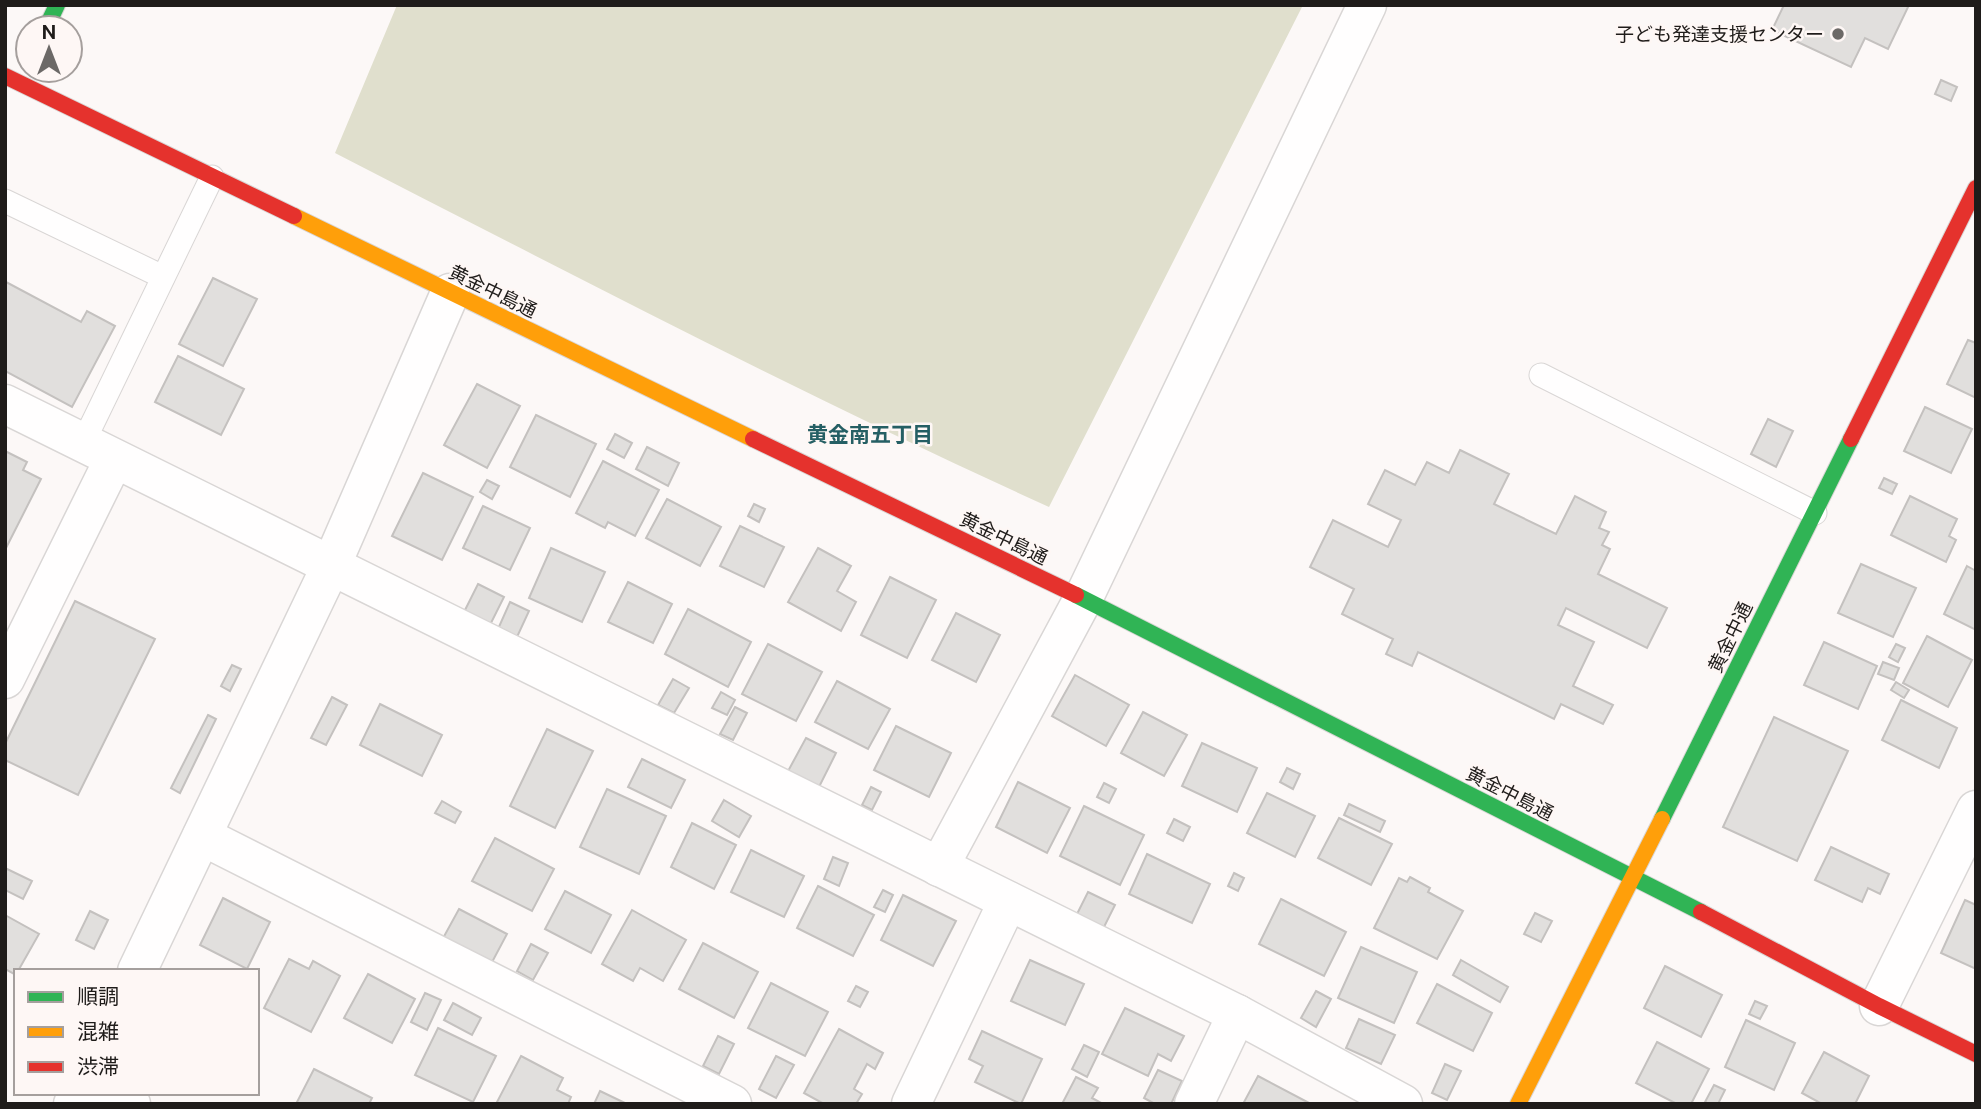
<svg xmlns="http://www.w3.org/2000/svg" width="1981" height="1109" viewBox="0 0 1981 1109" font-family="'Public Sans','Noto Sans JP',sans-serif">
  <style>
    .green { fill: #e0dfcd }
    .building { fill: #e1dfdd; stroke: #c4c1bf; stroke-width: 2 }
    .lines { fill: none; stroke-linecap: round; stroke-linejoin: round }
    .lane-casing { stroke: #d9d6d5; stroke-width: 25 }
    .street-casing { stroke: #d9d6d5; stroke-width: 41 }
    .fast-casing { stroke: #d9d6d5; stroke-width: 18 }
    .slow-casing { stroke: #d9d6d5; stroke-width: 18 }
    .jam-casing { stroke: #d9d6d5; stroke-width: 18 }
    .lane { stroke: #fffefe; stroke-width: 23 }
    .street { stroke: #fffefe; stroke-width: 38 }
    .fast { stroke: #30b455; stroke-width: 16 }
    .slow { stroke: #ff9f0a; stroke-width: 16 }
    .jam { stroke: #e5322d; stroke-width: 16 }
    .poi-dot { fill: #6c6967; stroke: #fef7f5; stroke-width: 2.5 }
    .labels { text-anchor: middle; stroke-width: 5; stroke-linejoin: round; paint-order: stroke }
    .poi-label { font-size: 19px; fill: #1f1c1a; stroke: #fef7f5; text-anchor: end }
    .street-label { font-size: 19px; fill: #1f1c1a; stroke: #fef7f5 }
    .neighbourhood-label { font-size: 21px; font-weight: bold; fill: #255f64; stroke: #fef7f5 }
  </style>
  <rect width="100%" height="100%" fill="#fcf8f7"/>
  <path class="green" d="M397,5h906l-254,502c-242,-110 -478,-233 -714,-354z"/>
  <g class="building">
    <polygon points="1784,5 1909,5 1888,49 1865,38 1851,67 1772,30"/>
    <polygon points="1941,80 1957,87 1951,101 1935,94"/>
    <polygon points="213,278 257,299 223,366 179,344"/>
    <polygon points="6,282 81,322 87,311 115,326 72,407 5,371"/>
    <polygon points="1968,340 1976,343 1976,398 1947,384"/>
    <polygon points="178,356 244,389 221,435 155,402"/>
    <polygon points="477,384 520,406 487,468 444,445"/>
    <polygon points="1925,407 1972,429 1951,473 1904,451"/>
    <polygon points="536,415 596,444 570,497 510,467"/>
    <polygon points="1768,419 1793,431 1776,467 1751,454"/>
    <polygon points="615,434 632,443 624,458 607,449"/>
    <polygon points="647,447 679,463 668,486 636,469"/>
    <polygon points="1460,450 1509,474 1494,504 1556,534 1575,496 1606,512 1599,528 1609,532 1602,545 1610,549 1598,574 1667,608 1647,648 1566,608 1558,625 1594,642 1573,686 1613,705 1603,724 1561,704 1554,719 1418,652 1412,666 1386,654 1393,639 1342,614 1354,589 1310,567 1333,520 1388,547 1401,520 1368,504 1385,470 1415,485 1427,462 1449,473"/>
    <polygon points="5,451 27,462 23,470 41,479 5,550"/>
    <polygon points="603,461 659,490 635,536 608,522 605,528 576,513"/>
    <polygon points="423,473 473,497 442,560 392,536"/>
    <polygon points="1884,478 1897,484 1892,494 1879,488"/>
    <polygon points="487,480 499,486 492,499 480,492"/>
    <polygon points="1910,496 1957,519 1949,536 1956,540 1946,562 1891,535"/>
    <polygon points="667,499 721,527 700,566 646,538"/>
    <polygon points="754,504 765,509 759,522 748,516"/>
    <polygon points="483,506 530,528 510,570 463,548"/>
    <polygon points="740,526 784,547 764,587 720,566"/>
    <polygon points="551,548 605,572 582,622 529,598"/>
    <polygon points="818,548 851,566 837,591 856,602 841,631 788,602"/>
    <polygon points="1861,564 1916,588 1893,637 1838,613"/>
    <polygon points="1967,566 1976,571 1976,630 1944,614"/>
    <polygon points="890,577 936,600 907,658 861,635"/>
    <polygon points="628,582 672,604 653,643 608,622"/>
    <polygon points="478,584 504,597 490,625 464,612"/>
    <polygon points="75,601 155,639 78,795 5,760 5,744"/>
    <polygon points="510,602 529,611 517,637 498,629"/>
    <polygon points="688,609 751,642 728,687 665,654"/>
    <polygon points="956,613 1000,635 976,682 932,660"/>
    <polygon points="1927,636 1972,660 1948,707 1903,683"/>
    <polygon points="1824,642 1877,666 1858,709 1804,685"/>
    <polygon points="768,644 822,672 796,721 742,694"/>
    <polygon points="1896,644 1905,648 1898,662 1889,657"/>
    <polygon points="1883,662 1899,668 1894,680 1878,674"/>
    <polygon points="232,665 241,669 230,691 221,686"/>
    <polygon points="1075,675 1129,705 1106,746 1052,716"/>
    <polygon points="673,679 689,688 674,713 658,705"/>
    <polygon points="837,681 890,709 868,749 815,722"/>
    <polygon points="1896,682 1909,690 1904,698 1891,690"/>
    <polygon points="721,692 735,700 727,715 712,708"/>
    <polygon points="332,697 347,705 326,745 311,738"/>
    <polygon points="1901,700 1957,728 1939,768 1882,740"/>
    <polygon points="380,704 442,735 422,776 360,745"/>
    <polygon points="735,707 747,713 733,740 720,734"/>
    <polygon points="1143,712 1187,735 1164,776 1121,753"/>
    <polygon points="208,715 216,719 180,793 171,788"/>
    <polygon points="1774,717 1848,751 1797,861 1723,827"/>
    <polygon points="896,726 951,753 929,797 874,770"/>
    <polygon points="547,729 593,751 555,828 510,806"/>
    <polygon points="806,738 836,753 818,789 787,773"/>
    <polygon points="1202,743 1257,768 1237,812 1182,786"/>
    <polygon points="642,759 685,780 671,808 628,787"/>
    <polygon points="1287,768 1300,774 1293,789 1280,782"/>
    <polygon points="1018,782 1070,808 1047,853 996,827"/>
    <polygon points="1104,783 1116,789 1109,803 1097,797"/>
    <polygon points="871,787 881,792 872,810 862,805"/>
    <polygon points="607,789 666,816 639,874 580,847"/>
    <polygon points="1267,793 1315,816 1295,857 1247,833"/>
    <polygon points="724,800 751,816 739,837 712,821"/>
    <polygon points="442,801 461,812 455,823 435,813"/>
    <polygon points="1349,804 1385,821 1380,832 1344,815"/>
    <polygon points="1084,806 1144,835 1120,885 1060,856"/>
    <polygon points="1339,818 1392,844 1371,885 1318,858"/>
    <polygon points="1174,819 1190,827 1183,841 1167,833"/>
    <polygon points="692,823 736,845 714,889 671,867"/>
    <polygon points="495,838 554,869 532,911 472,881"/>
    <polygon points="1831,847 1889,874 1880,894 1868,888 1862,902 1815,880"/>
    <polygon points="751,850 804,876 784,917 731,892"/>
    <polygon points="1147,854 1210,884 1192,923 1129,894"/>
    <polygon points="833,857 848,863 839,886 824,879"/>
    <polygon points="5,868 32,881 23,899 5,890"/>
    <polygon points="1234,873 1244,878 1238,891 1228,886"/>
    <polygon points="1410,877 1430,888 1428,892 1463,911 1437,959 1374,928 1399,878 1407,882"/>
    <polygon points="818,886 874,915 853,956 797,928"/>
    <polygon points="883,890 893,895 885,912 874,907"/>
    <polygon points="565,891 611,915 591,953 545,929"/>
    <polygon points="1088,892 1115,905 1103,929 1076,916"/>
    <polygon points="903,895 956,921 933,966 881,940"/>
    <polygon points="223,898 270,922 247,969 200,945"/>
    <polygon points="1281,899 1346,932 1324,976 1259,944"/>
    <polygon points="1965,900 1976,905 1976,969 1941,953"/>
    <polygon points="459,909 507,934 490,966 442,940"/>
    <polygon points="632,910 686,940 663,981 640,968 633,981 602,964"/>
    <polygon points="90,911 108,920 94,949 76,940"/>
    <polygon points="1535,913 1552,921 1541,942 1524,934"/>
    <polygon points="5,915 39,934 18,971 16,971 16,975 5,969"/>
    <polygon points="703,943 758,972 734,1018 679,989"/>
    <polygon points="531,944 548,953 533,980 517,971"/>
    <polygon points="1361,947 1417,972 1394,1023 1338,998"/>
    <polygon points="289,959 309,969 313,961 340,976 311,1032 264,1008"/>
    <polygon points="1030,960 1084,984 1065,1025 1011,1001"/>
    <polygon points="1461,960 1508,987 1500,1002 1453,975"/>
    <polygon points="1665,966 1722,995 1701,1037 1644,1008"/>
    <polygon points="368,974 415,999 392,1043 344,1018"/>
    <polygon points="771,983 828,1012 805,1056 748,1028"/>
    <polygon points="1437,984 1492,1013 1473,1051 1417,1023"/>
    <polygon points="856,986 868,992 860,1007 848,1001"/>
    <polygon points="1316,991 1331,999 1316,1027 1301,1018"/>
    <polygon points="425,993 441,1000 427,1030 411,1022"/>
    <polygon points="1755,1001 1767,1006 1760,1019 1749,1014"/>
    <polygon points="453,1003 481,1018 472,1035 444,1020"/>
    <polygon points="1125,1008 1184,1036 1171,1061 1158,1054 1148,1076 1102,1054"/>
    <polygon points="1359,1019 1395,1035 1381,1064 1346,1048"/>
    <polygon points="1746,1020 1795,1043 1774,1090 1725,1067"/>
    <polygon points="438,1028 496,1056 473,1102 415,1075"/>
    <polygon points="839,1029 883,1053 875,1069 867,1064 854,1089 862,1094 856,1104 824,1104 804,1093"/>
    <polygon points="982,1031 1042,1059 1021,1104 975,1082 983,1066 969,1059"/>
    <polygon points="718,1036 734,1044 719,1074 703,1066"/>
    <polygon points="1657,1042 1709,1069 1691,1104 1677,1104 1636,1083"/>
    <polygon points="1084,1045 1099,1052 1087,1077 1072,1069"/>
    <polygon points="1824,1052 1869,1076 1855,1104 1822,1104 1802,1093"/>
    <polygon points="521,1056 563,1078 557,1090 571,1097 568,1104 496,1104"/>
    <polygon points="776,1056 794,1065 776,1098 759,1089"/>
    <polygon points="1445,1064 1461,1071 1447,1100 1432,1093"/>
    <polygon points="314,1069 372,1098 369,1104 296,1104"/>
    <polygon points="1158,1070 1182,1081 1171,1104 1155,1104 1144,1098"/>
    <polygon points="1258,1076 1311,1104 1243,1104"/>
    <polygon points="1076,1077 1098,1088 1092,1098 1103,1104 1062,1104"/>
    <polygon points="1714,1085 1725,1090 1718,1104 1709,1104 1705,1102"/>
    <polygon points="600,1091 627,1104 594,1104"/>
  </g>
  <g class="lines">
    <g class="lane-casing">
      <g id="lane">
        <polyline points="5,201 163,277"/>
        <polyline points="1541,375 1815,513"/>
        <polyline points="83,443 212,177"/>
      </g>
    </g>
    <g class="street-casing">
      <g id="street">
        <polyline points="5,404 1237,1014 1403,1104"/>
        <polyline points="5,679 114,459"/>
        <polyline points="202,836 732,1104"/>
        <polyline points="939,867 1083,599 1367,5"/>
        <polyline points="137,971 331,566 450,293"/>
        <polyline points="1879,1006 1976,810"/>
        <polyline points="110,1093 131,1104"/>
        <polyline points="73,1104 78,1093"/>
        <polyline points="911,1104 1008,901"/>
        <polyline points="1194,1104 1237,1014"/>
      </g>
    </g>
    <g class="fast-casing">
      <g id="fast">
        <polyline points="46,28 57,5"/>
        <polyline points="1076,595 1701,912"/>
        <polyline points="1662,819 1851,439"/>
      </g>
    </g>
    <g class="slow-casing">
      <g id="slow">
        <polyline points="294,216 753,439"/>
        <polyline points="1518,1104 1662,819"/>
      </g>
    </g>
    <g class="jam-casing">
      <g id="jam">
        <polyline points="5,76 294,216"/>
        <polyline points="753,439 1076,595"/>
        <polyline points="1851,439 1976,188"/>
        <polyline points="1701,912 1879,1006 1976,1054"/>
      </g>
    </g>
    <use href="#lane" class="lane"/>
    <use href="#street" class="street"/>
    <use href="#fast" class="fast"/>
    <use href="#slow" class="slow"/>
    <use href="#jam" class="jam"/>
  </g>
  <circle class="poi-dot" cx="1838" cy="34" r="7"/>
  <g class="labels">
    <g class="poi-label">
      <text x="1824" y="41">子ども発達支援センター</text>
    </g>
    <g class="street-label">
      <text transform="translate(493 291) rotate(26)" y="7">黄金中島通</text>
      <text transform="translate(1004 538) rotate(26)" y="7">黄金中島通</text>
      <text transform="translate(1730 637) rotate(-64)" y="7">黄金中通</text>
      <text transform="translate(1510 793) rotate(27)" y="7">黄金中島通</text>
    </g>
    <g class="neighbourhood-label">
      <text x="870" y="442">黄金南五丁目</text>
    </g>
  </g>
  <rect width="1981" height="1109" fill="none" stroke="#1f1c1a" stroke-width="14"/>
  <rect x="14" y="969" width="245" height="126" fill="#fef7f5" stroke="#a59f9d" stroke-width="2"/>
  <rect x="28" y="992" width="35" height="10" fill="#30b455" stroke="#a59f9d" stroke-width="2"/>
  <text x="77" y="1004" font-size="21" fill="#1f1c1a">順調</text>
  <rect x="28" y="1027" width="35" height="10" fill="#ff9f0a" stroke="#a59f9d" stroke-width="2"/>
  <text x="77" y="1039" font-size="21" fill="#1f1c1a">混雑</text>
  <rect x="28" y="1062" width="35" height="10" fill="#e5322d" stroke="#a59f9d" stroke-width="2"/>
  <text x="77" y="1074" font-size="21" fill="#1f1c1a">渋滞</text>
  <g transform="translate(49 49)"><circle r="33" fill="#fef7f5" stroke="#a59f9d" stroke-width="2"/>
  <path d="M0-5L12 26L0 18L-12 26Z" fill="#6c6967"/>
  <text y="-10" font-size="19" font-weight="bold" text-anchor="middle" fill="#1f1c1a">N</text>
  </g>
</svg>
